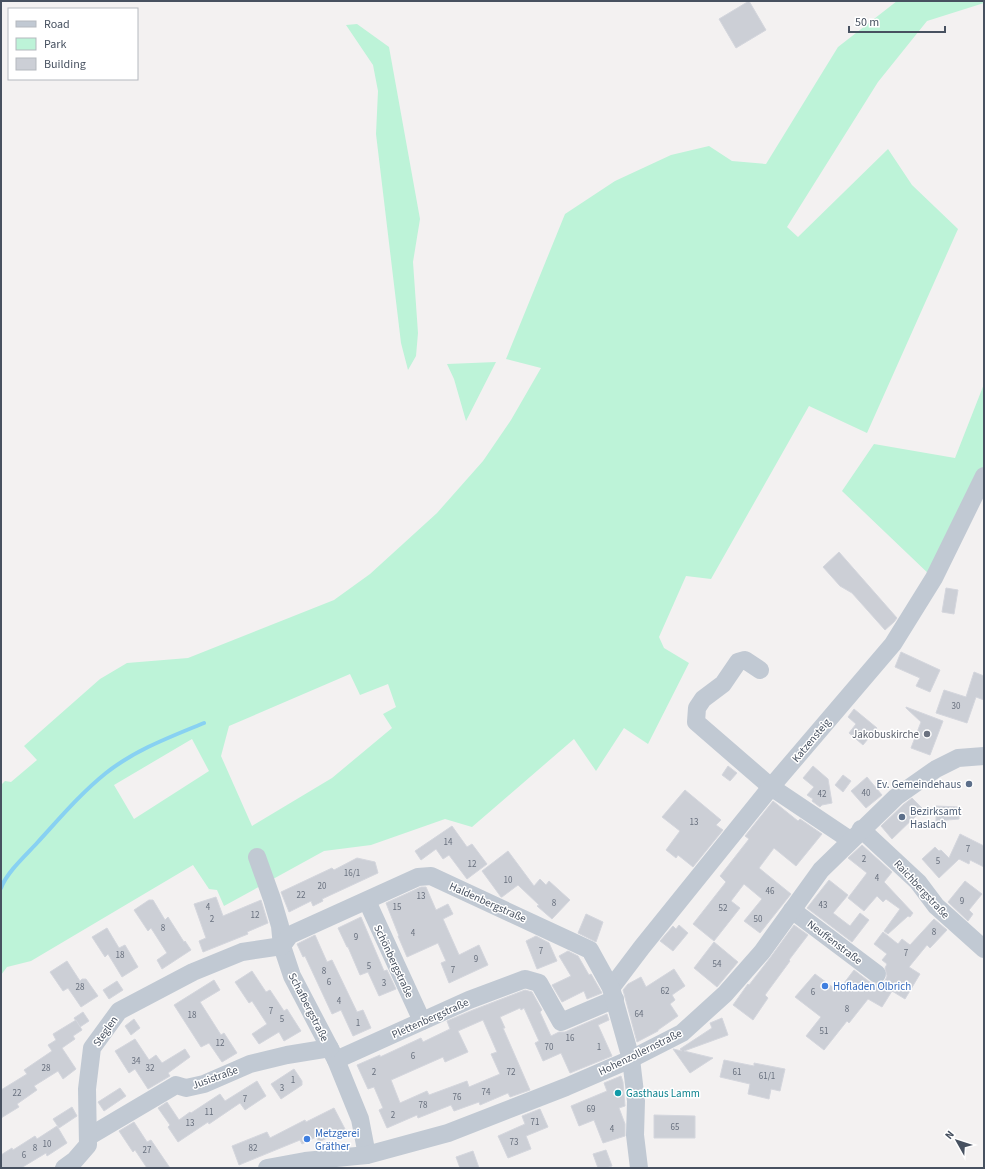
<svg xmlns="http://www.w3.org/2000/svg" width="985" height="1169" viewBox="0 0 985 1169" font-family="'Source Sans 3',sans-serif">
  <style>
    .green { fill: #bdf3d8; fill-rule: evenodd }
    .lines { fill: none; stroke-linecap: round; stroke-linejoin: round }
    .stream { stroke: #88d1f2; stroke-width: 4 }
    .building { fill: #cccfd6; stroke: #d4d6dd; fill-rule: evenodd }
    .minor { stroke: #c1c9d3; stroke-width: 18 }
    .worship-dot { fill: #6b7280; stroke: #fff; stroke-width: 1.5 }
    .service-dot { fill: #5c6f8a; stroke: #fff; stroke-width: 1.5 }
    .shop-dot { fill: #3f7fe0; stroke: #fff; stroke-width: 1.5 }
    .culture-dot { fill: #0f9aa8; stroke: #fff; stroke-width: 1.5 }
    .labels { text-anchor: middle; stroke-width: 3; stroke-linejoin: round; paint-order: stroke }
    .number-label { font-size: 9px; fill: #68707e }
    .worship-label { font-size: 11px; fill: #5b616d; stroke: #fff; text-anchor: end }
    .street-label { font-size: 11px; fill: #475160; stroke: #fff }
    .service-label { font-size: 11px; fill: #4e5e75; stroke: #fff; text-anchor: end }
    .shop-label { font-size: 11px; fill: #366cbe; stroke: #fff; text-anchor: start }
    .culture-label { font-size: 11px; fill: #0d838f; stroke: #fff; text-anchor: start }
  </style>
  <rect width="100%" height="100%" fill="#f3f1f1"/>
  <g class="green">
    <path d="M897,1h87v2l-57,18 -49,61 -91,145 11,10 90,-88 24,36 46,44 -91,204 -58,-27 -98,173 -25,-3 -27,61 5,11 25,15 -41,81 -24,-16 -28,43 -22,-32 -102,88 -27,-8 -74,26 -47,6 -100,55 -7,-16 -8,-1 -16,-24 -162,96 -24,6 -6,8v-190l4,-4 6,1 26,-22 -13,-14 76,-67 27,-16 61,-5 146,-58 36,-26 67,-61 46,-52 28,-41 30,-52 -35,-9 59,-145 50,-33 56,-26 38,-9 23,15 34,3 72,-117zM350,674l10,21 28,-11 8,23 -13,7 9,14 -60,50 -80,48 -31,-70 8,-30zM192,739l17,32 -75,48 -20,-34z"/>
    <polygon points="357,24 389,47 420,219 413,262 418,333 416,356 408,370 401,343 376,134 378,91 373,65 346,25"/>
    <polygon points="496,362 466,421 454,379 447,364"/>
    <polygon points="984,384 984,466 931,576 842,491 874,444 955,458"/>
  </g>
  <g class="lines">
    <path class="stream" d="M1,888c6,-16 25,-33 36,-45 22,-24 44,-50 69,-70 29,-23 64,-36 98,-50"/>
  </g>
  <g class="building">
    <polygon points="749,1 766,30 736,48 719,19"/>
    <polygon points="839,552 897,618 894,622 885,630 852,593 840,586 823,567"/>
    <polygon points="946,588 958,590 954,614 942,612"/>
    <polygon points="901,652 940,670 930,692 916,686 920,678 895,667"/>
    <polygon points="974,672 984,676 984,700 976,697 967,723 936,713 944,690 966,697"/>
    <polygon points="906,707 943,721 930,755 911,748 921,722 906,708"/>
    <polygon points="854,709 877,728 863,745 849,733 856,724 848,717"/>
    <polygon points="728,766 737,773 730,781 722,775"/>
    <polygon points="813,766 828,779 832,803 822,805 820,807 812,801 813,799 807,795 814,787 803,778"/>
    <polygon points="843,775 851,781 843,792 835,785"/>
    <polygon points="867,777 882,795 866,808 851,791"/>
    <polygon points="685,790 721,820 716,825 723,830 693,867 678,855 676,858 666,850 680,831 662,817"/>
    <polygon points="912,798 923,809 892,839 881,826 903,805"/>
    <polygon points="773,801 798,821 800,819 822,834 796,866 774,848 759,868 791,894 760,933 744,921 762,899 744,884 731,901 740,908 714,941 693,924 726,882 720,876 749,839 745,836"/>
    <polygon points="936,806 959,807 959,819 936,821"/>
    <polygon points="452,826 467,847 472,844 487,864 467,879 449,855 443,859 436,849 421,860 415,851"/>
    <polygon points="960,834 984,846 984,867 970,860 969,864 959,859 939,878 922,859 935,847 939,851 941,850 949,858"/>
    <polygon points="862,845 892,872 884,882 913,913 910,917 908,916 888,934 884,931 900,909 886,899 883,902 877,896 864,911 848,898 867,873 848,858"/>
    <polygon points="508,851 534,886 540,879 546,885 549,881 570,900 552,919 537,906 539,905 518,885 502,897 501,897 482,871"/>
    <polygon points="357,858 375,862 378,873 322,899 323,901 313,906 311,901 289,912 281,892 332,868 334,870"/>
    <polygon points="829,880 848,895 833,913 850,926 860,913 869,920 852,942 807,908"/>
    <polygon points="965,881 982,894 969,910 973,914 968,921 948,902"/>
    <polygon points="421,887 426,887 436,910 448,904 453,914 443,919 459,955 479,945 488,965 449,983 441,963 446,961 438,943 407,957 398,936 399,936 386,903"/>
    <polygon points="216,897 223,916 261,900 268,923 247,932 248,934 203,952 199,941 206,938 194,904"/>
    <polygon points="149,900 153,900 165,920 168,917 184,942 185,941 191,950 162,969 157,960 167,953 151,928 148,931 134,910"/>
    <polygon points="586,914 603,922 596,942 578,933"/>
    <polygon points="361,917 384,971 387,970 396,989 379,996 368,972 360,975 348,947 347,947 338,928"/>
    <polygon points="934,919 947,930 930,948 927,945 909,967 920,974 905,999 892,991 882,1007 868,999 849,1023 847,1021 824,1050 806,1036 821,1017 795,997 815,974 838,991 854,970 871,983 876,984 881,983 885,981 887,976 885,968 887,964 882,960 887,954 874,944 883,932 898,944 902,939 910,945"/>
    <polygon points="679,925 688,933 673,951 660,941 673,926 676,929"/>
    <polygon points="794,925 808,935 789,960 790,961 765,995 768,998 753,1020 733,1005 748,984 749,985 770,958"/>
    <polygon points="107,928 119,948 125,945 138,967 122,977 108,954 105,957 92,937"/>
    <polygon points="315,935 327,962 332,960 357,1012 363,1010 371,1028 353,1036 341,1010 332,1014 305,956 303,957 297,944"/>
    <polygon points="536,936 549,943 557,961 537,969 526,941"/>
    <polygon points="714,942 738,962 717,987 694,968"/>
    <polygon points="568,951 578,956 589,975 591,974 602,993 587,999 584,991 562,1002 552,985 571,976 559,956"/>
    <polygon points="67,961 80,981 82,979 86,979 98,996 81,1007 68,988 63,991 50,972"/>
    <polygon points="674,969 685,986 672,995 675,1000 670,1004 678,1016 658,1030 658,1031 637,1042 623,990 628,984 641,977 646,987"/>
    <polygon points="252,971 266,992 270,990 284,1011 287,1009 301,1031 284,1041 279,1032 259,1044 252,1034 267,1024 252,1001 249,1003 235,982"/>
    <polygon points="214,980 220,990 200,1002 221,1035 224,1033 237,1053 222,1062 209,1043 201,1047 174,1005"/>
    <polygon points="117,981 123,990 109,999 103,990"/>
    <path d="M525,990l7,2 10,18 -2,2 11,24 8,-4h6l42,-18 2,6 -11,5 14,31 -42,17 -9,-20 -18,8 -8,-18 4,-2 -15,-33 -3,2 -1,-2 -20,9 5,11h-2l27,62 -20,7 -2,-4 -28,12 -1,-3 -25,9 -3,-6 -33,13 -1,-3 -30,13 -8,-18 4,-2 -9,-21 -6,2 -11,-24 23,-10v2l41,-19 2,4 27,-13 -3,-8 26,-11zM483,1020l14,32 -6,2 9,20 -31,13 -2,-6 -38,14 -2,-4 -27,12 -9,-23 52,-23 2,5 23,-10 -10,-21z"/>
    <polygon points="83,1012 89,1021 80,1027 74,1018"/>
    <polygon points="722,1018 728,1035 684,1051 713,1058 690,1073 673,1049 682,1051 680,1049 712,1028 710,1023"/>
    <polygon points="134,1019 140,1028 131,1035 125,1026"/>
    <polygon points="76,1020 82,1030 73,1036 75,1039 62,1048 76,1069 63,1079 58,1071 34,1086 37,1090 17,1104 19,1107 1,1118 1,1090 27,1074 24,1070 52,1051 48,1045 56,1040 53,1034"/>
    <polygon points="135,1039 149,1060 156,1055 162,1063 185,1049 190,1057 168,1073 170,1076 148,1089 135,1069 129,1073 115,1051"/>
    <polygon points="724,1060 754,1066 754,1063 785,1069 780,1091 771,1089 769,1099 748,1094 750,1084 720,1077"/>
    <polygon points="294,1069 302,1081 302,1085 281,1099 271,1084"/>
    <polygon points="621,1076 623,1082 625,1106 619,1108 625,1124 625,1136 603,1143 594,1120 579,1126 571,1106 607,1091 604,1083"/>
    <polygon points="257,1081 266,1096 245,1110 240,1103 209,1124 208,1122 178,1142 168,1127 170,1125 158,1108 167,1102 179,1120 190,1112 191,1113 220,1094 225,1101"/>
    <polygon points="120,1088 126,1096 104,1111 98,1102"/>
    <polygon points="72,1107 77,1116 59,1128 53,1119"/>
    <polygon points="334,1108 345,1129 319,1142 316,1137 302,1144 300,1140 239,1165 232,1146 267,1132 270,1138 305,1120 306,1122"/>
    <polygon points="540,1109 548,1127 526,1136 531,1149 508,1158 498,1136 525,1124 522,1116"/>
    <polygon points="654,1115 695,1116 695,1138 654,1138"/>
    <polygon points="134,1122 147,1142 151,1140 170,1168 147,1168 135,1150 133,1152 119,1131"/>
    <polygon points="57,1126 67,1143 47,1156 46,1153 21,1168 1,1168 1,1155 12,1148 13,1150 35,1136 37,1139"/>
    <polygon points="606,1150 612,1166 606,1168 598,1168 593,1154"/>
    <polygon points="473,1151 479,1168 460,1168 456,1157"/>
  </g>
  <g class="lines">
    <g class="minor">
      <polyline points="760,670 745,660 738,662 723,684 703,699 697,708 696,722 771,787 850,840"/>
      <polyline points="861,829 918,882 936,906 984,949"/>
      <polyline points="257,857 272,899 280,926 282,946 292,976 336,1060 360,1119 367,1155"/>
      <polyline points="367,901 422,1021"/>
      <polyline points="792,910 877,974"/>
      <polyline points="611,988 642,947 771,787 893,644 934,578 984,476"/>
      <polyline points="336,1060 469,1000 525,979 539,983 561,1022 615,999"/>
      <polyline points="88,1137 176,1085 186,1088 204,1084 250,1064 287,1055 330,1048"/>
      <polyline points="64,1168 75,1160 88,1145 87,1089 92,1048 119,1011 193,972 242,952 282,946 290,935 418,877 431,876 590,950 611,988 631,1059 636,1101 635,1135 639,1168"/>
      <polyline points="267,1168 305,1161 367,1155 448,1133 566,1087 631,1059 682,1033 725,994 762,952 821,870 896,797 936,769 958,758 984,756"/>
    </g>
  </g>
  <circle class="worship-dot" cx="927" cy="734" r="4"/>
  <g class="service-dot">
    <circle cx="969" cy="784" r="4"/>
    <circle cx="902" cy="817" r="4"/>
  </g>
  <g class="shop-dot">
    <circle cx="825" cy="986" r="4"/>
    <circle cx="307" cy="1139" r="4"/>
  </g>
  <circle class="culture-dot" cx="618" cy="1093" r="4"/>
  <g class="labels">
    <g class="number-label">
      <text x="956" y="709">30</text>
      <text x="866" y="796">40</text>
      <text x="822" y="797">42</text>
      <text x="694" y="825">13</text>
      <text x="448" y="845">14</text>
      <text x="968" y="852">7</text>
      <text x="864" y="862">2</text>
      <text x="938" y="864">5</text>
      <text x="472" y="867">12</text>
      <text x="352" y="876">16/1</text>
      <text x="877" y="881">4</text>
      <text x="508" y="883">10</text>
      <text x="322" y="889">20</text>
      <text x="770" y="894">46</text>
      <text x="301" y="898">22</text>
      <text x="421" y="899">13</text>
      <text x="962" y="904">9</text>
      <text x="554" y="906">8</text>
      <text x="823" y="908">43</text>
      <text x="208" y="910">4</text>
      <text x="397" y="910">15</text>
      <text x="723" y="911">52</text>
      <text x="255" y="918">12</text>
      <text x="212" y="922">2</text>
      <text x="758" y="922">50</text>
      <text x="163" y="931">8</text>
      <text x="934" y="935">8</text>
      <text x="413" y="936">4</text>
      <text x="356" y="940">9</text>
      <text x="541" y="954">7</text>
      <text x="906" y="956">7</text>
      <text x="120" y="958">18</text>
      <text x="476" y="962">9</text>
      <text x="717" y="967">54</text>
      <text x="369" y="969">5</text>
      <text x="453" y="973">7</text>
      <text x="324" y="974">8</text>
      <text x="329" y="985">6</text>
      <text x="384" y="986">3</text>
      <text x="80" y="990">28</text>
      <text x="665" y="994">62</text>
      <text x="813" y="995">6</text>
      <text x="339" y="1004">4</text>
      <text x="847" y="1012">8</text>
      <text x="271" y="1014">7</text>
      <text x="639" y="1017">64</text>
      <text x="192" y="1018">18</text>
      <text x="282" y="1022">5</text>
      <text x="358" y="1026">1</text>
      <text x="824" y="1034">51</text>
      <text x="570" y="1041">16</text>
      <text x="220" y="1046">12</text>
      <text x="549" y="1050">70</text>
      <text x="599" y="1050">1</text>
      <text x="413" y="1059">6</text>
      <text x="136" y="1064">34</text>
      <text x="46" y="1071">28</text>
      <text x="150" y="1071">32</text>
      <text x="374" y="1075">2</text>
      <text x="511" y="1075">72</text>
      <text x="737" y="1075">61</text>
      <text x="767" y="1079">61/1</text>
      <text x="293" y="1083">1</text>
      <text x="282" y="1091">3</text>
      <text x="486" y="1095">74</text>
      <text x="17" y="1096">22</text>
      <text x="457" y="1100">76</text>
      <text x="245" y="1102">7</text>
      <text x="423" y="1108">78</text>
      <text x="591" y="1112">69</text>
      <text x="209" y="1115">11</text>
      <text x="393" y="1118">2</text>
      <text x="535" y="1125">71</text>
      <text x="190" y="1126">13</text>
      <text x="675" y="1130">65</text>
      <text x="612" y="1132">4</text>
      <text x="514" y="1145">73</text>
      <text x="47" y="1147">10</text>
      <text x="35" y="1151">8</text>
      <text x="253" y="1151">82</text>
      <text x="147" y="1153">27</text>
      <text x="24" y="1158">6</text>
    </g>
    <g class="worship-label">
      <text x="919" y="738">Jakobuskirche</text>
    </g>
    <g class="street-label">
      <text transform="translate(811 740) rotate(-50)" y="4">Katzensteig</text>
      <text transform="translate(922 889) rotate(47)" y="4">Raichbergstraße</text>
      <text transform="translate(488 902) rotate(24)" y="4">Haldenbergstraße</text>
      <text transform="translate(835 942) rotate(37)" y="4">Neuffenstraße</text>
      <text transform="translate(394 961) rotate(65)" y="4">Schönbergstraße</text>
      <text transform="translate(309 1007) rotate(63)" y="4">Schafbergstraße</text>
      <text transform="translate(430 1018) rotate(-24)" y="4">Plettenbergstraße</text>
      <text transform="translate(105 1031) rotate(-55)" y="4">Steglen</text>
      <text transform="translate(640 1052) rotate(-26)" y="4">Hohenzollernstraße</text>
      <text transform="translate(215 1077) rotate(-20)" y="4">Jusistraße</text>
    </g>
    <g class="service-label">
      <text x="961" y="788">Ev. Gemeindehaus</text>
      <text x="910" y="815" text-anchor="start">Bezirksamt<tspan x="910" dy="13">Haslach</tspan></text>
    </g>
    <g class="shop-label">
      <text x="833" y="990">Hofladen Olbrich</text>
      <text x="315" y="1137">Metzgerei<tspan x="315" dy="13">Gräther</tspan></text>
    </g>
    <g class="culture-label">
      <text x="626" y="1097">Gasthaus Lamm</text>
    </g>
  </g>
  <rect width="985" height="1169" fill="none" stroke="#475160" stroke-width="4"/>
  <rect x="8" y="8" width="130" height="72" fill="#ffffff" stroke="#b5b9bf"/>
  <rect x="16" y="21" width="20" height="6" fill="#c1c9d3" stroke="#b5b9bf"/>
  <text x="44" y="28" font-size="12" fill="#475160">Road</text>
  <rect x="16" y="38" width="20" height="12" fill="#bdf3d8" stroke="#b5b9bf"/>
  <text x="44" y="48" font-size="12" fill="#475160">Park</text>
  <rect x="16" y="58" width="20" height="12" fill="#cccfd6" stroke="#b5b9bf"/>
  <text x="44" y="68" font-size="12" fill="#475160">Building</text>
  <g transform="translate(957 1141) rotate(309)" stroke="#ffffff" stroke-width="3" paint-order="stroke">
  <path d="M0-3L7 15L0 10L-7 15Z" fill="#475160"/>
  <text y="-6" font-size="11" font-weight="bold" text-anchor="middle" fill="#475160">N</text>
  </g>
  <path d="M849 26v6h96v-6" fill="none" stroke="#475160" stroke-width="2"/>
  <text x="855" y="26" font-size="12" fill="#475160" stroke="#ffffff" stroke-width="3" paint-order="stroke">50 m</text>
</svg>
